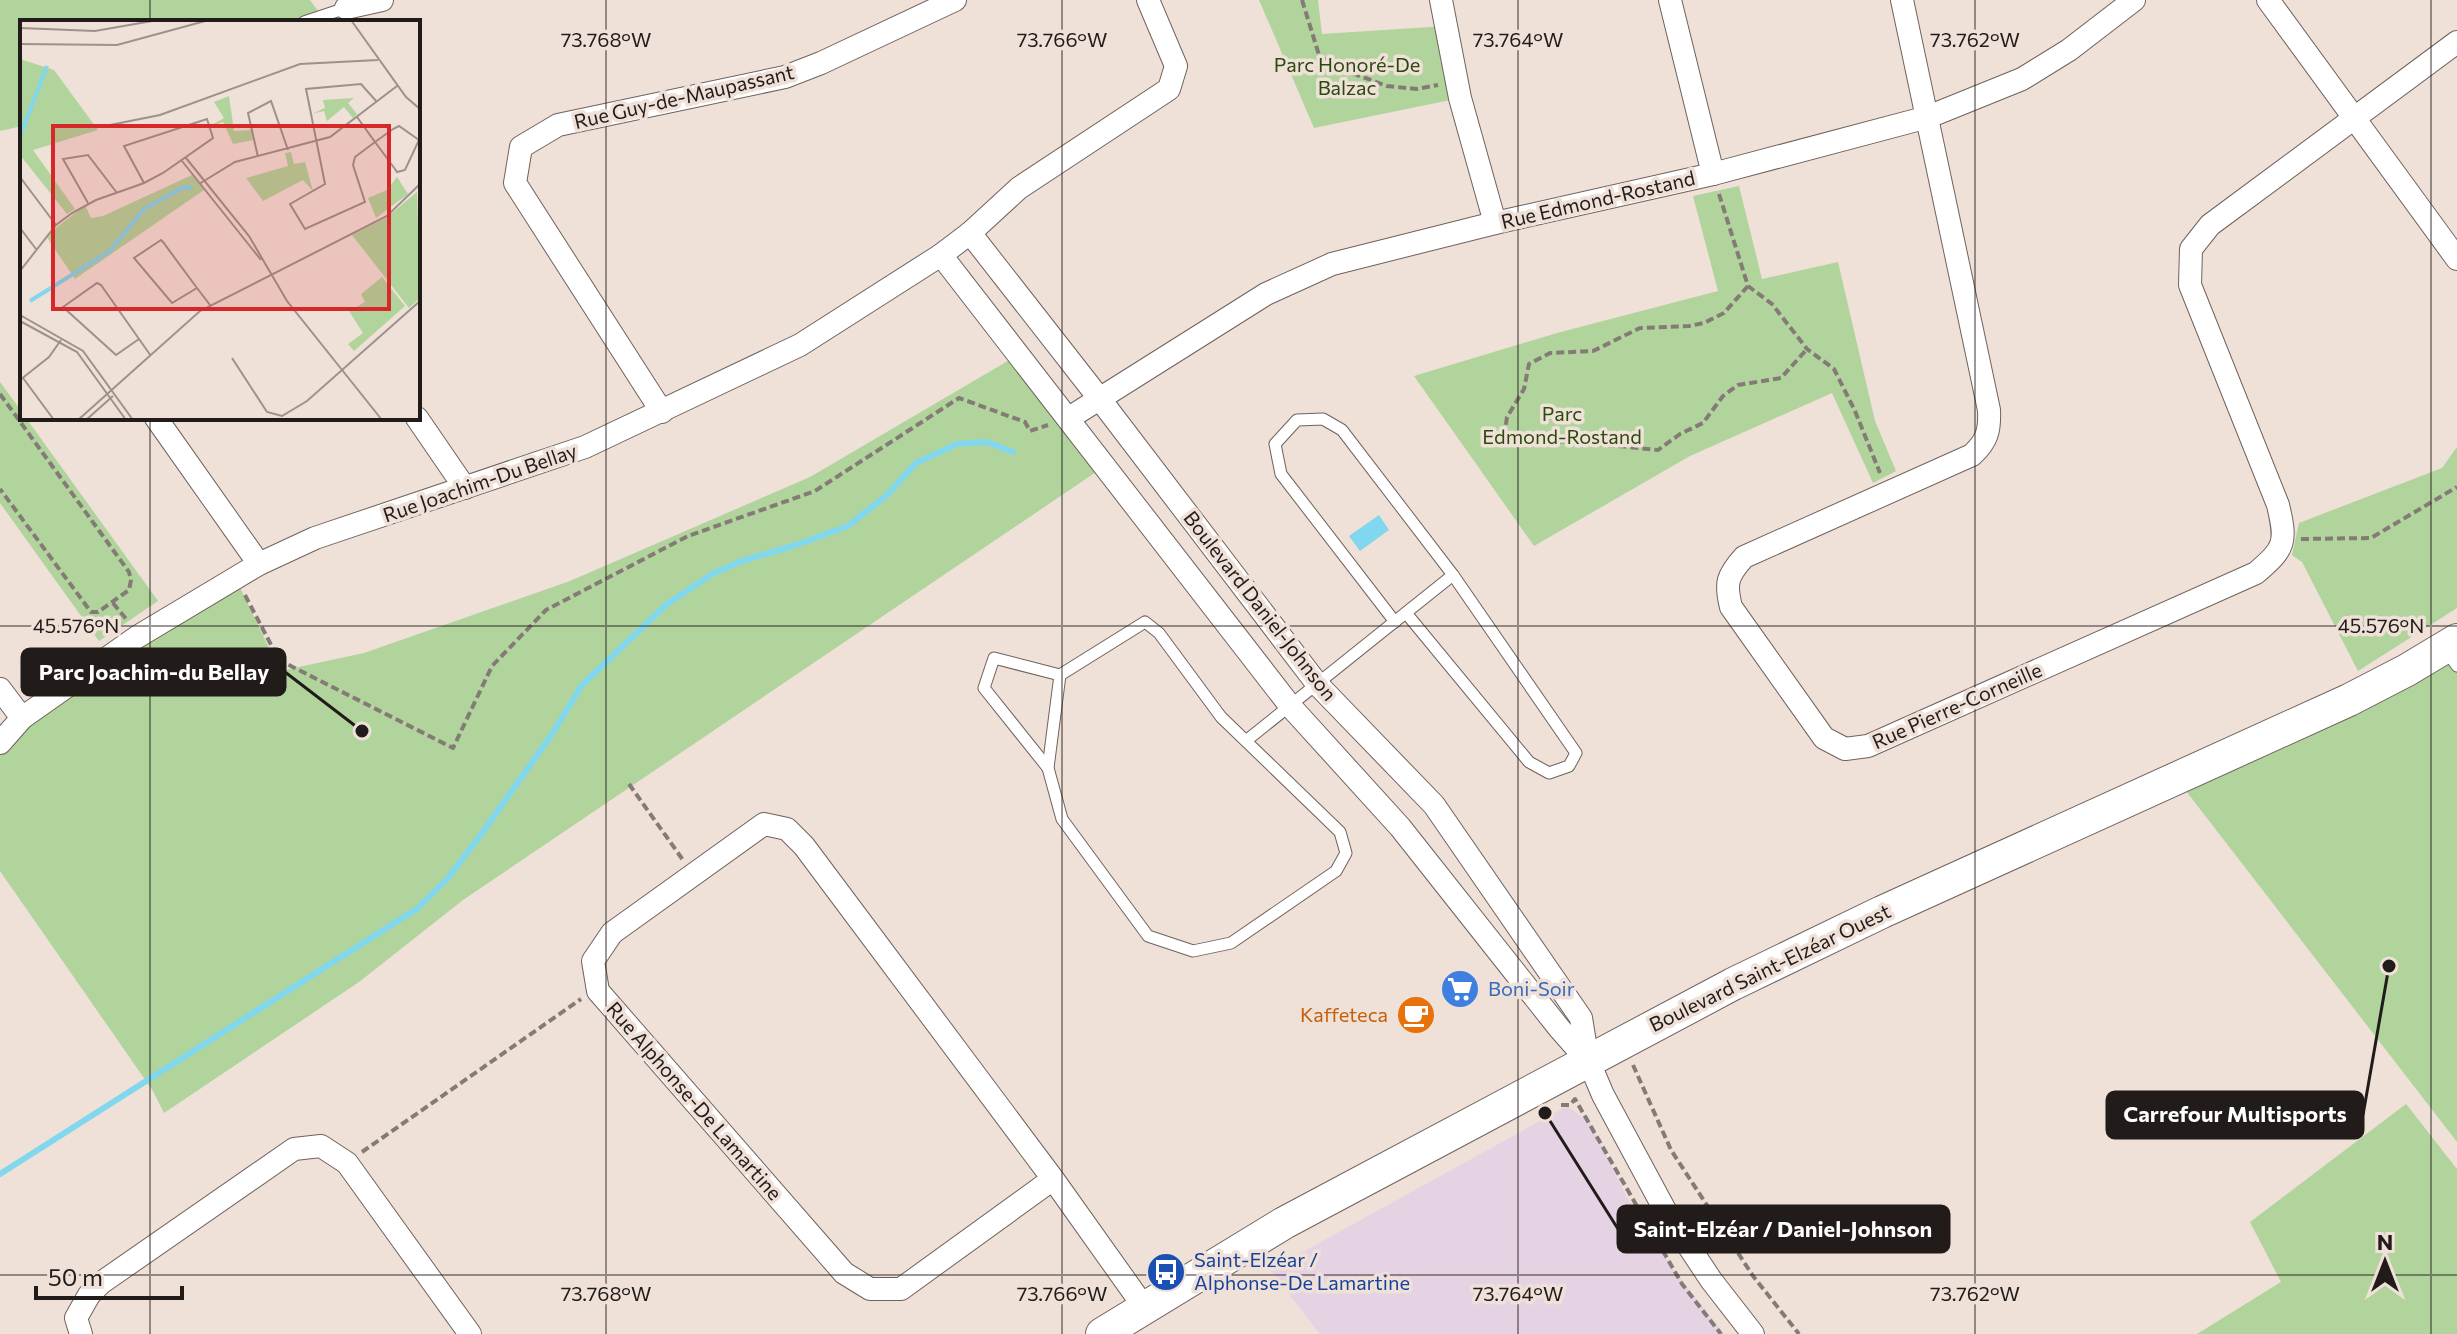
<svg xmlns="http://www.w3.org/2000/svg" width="2457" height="1334" viewBox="0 0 2457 1334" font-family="Commissioner,sans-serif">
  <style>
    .commercial { fill: #e5d3e4 }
    .green { fill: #b0d49c }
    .water { fill: #80d7ee }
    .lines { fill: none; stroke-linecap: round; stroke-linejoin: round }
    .stream { stroke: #80d7ee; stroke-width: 6 }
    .lane-casing { stroke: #6f625c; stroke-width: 13 }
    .street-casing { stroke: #6f625c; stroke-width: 24 }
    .secondary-casing { stroke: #6f625c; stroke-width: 34 }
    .path { stroke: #857b76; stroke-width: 4; stroke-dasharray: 8 4; stroke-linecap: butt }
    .lane { stroke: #fff; stroke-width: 11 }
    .street { stroke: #fff; stroke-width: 22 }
    .secondary { stroke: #fff; stroke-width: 32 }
    .ticks { fill: none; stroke: #211b19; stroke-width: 2; stroke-opacity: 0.45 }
    .labels { text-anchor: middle; stroke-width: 7; stroke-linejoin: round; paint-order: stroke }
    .park-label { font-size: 20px; fill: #294b0e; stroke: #efe0d8 }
    .street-label { font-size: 20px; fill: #211b19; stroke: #efe0d8 }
    .shop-label { font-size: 20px; fill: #366cbe; stroke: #efe0d8; text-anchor: start }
    .food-label { font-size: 20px; fill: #c56008; stroke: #efe0d8; text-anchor: end }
    .transit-label { font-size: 20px; fill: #164399; stroke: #efe0d8; text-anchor: start }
    .inset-river { fill: none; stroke: #80d7ee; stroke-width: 4 }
    .inset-road { fill: none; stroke: #9d918c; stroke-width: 2 }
    .view { fill: #d62828; fill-opacity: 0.15; stroke: #d62828; stroke-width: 4 }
    .inset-edge { fill: none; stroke: #211b19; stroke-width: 4 }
    .ticks-label { font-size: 20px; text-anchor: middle; fill: #211b19; stroke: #efe0d8; stroke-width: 7; stroke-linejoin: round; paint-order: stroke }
    .leader { fill: none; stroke: #211b19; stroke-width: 3 }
    .callout-dot { fill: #211b19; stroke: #efe0d8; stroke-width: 3 }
    .callout { fill: #211b19; stroke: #211b19; stroke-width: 3 }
    .callout-label { font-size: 22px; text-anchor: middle; font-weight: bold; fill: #fff }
  </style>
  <rect width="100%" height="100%" fill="#efe0d8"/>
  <polygon class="commercial" points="1567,1106 1590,1122 1626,1196 1673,1269 1724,1334 1320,1334 1270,1270"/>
  <g class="green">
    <polygon points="0,0 310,0 326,22 22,22 22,126 0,131"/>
    <polygon points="1259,0 1318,0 1322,34 1446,26 1460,98 1314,128"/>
    <polygon points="1739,186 1762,279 1838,262 1875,421 1896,471 1873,483 1832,393 1690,456 1534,546 1414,376 1557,333 1718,291 1693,196"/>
    <polygon points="1018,355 1105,466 463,900 359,982 164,1113 153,1091 0,871 0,743 236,579 280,671 364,653 570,581 810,477"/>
    <polygon points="0,382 22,412 22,418 26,418 158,601 99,641 0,503"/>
    <polygon points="2457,447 2457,608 2358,671 2302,562 2292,555 2299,523 2442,468"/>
    <polygon points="2457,657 2457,1142 2186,791"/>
    <polygon points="2406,1104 2457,1169 2457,1334 2197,1334 2281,1282 2250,1222"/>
  </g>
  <polygon class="water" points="1379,515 1389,530 1360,551 1349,536"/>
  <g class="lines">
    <polyline class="stream" points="0,1174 418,908 448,878 485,829 552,734 582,685 667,604 714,573 742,561 796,545 848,526 887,495 916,463 957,444 987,442 1013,452"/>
    <g class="lane-casing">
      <g id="lane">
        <polyline points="304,22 346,8"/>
        <polygon points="1145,622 1159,633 1221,717 1340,832 1346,853 1336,871 1231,943 1193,951 1148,936 1062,819 1048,768 1060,675"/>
        <polyline points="1395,622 1281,474 1275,444 1297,420 1323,419 1342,430 1453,575 1576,753 1569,766 1549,773 1529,762 1406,613"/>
        <polyline points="2445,649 2457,666"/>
        <polyline points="1247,740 1453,575"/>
        <polyline points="1048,768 984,688 994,658 1060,675"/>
      </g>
    </g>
    <g class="street-casing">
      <g id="street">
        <polyline points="1441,0 1460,98 1495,223"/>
        <polyline points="1670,0 1713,174"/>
        <path d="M1902,0l87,410c1,21 -2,31 -17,45l-228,102c-17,19 -19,26 -13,50l93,131 21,11 23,-3 388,-173c29,-25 31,-30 22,-68l-88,-220 1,-36 19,-24 247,-183"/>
        <polyline points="2268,0 2457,259"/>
        <polyline points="346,8 382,0"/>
        <polyline points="970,233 1099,398 1318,685 1434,805 1581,1018 1588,1061"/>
        <polyline points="941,255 1291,707 1400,827 1559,1028 1589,1062 1603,1095 1666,1212 1711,1280 1753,1334"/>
        <polyline points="662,412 515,183 521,147 558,125 785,77 821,63 955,0"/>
        <polyline points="156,418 259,564"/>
        <polyline points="417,418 465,488"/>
        <polyline points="1069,418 1266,294 1332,264 1495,223 1713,174 1928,117 2022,79 2069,50 2134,0"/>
        <polyline points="0,689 22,718"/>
        <polyline points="0,743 22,718 137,637 259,564 315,538 585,447 800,345 941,255 970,233 1019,188 1169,89 1176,66 1148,0"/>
        <polyline points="1053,1179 901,1289 870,1289 844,1273 598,991 593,961 612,933 764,824 787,829 804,846 1053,1179 1144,1307"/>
        <polyline points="81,1334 76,1318 89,1295 101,1283 294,1149 321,1146 347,1163 470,1334"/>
      </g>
    </g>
    <g class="secondary-casing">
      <polyline id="secondary" points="1102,1334 1284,1223 1733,984 1882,912 2349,700 2407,670 2457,640"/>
    </g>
    <g class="path">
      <polyline points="1302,0 1319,55 1338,68 1387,86 1417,89 1438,85"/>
      <polyline points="1719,194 1748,286 1772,304 1807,349 1834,369 1855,411 1880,473"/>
      <polyline points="1748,286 1724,313 1704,323 1689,326 1640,328 1593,351 1550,353 1529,364 1524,389 1507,417 1505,431 1525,444 1568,441 1658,450 1680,434 1703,423 1723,396 1738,385 1781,378 1807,349"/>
      <polyline points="0,394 129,572 131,580 129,590 98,612 91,612 0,489"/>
      <polyline points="2301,539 2371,538 2457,487"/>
      <polyline points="245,595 279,660 453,748 492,666 546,610 688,536 815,491 959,398 1025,422 1030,431 1048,425"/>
      <polyline points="113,603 127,620"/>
      <polyline points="629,784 683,860"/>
      <polyline points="1633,1065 1671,1150 1753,1276 1799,1334"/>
      <polyline points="1561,1105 1570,1105 1575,1099 1682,1284 1721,1334"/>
      <polyline points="362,1152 581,999"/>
    </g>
    <use href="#lane" class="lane"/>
    <use href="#street" class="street"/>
    <use href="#secondary" class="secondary"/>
  </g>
  <path class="ticks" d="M150,0v22M606,0v1334M1062,0v1334M1518,0v1334M1975,0v1334M2431,0v1334M150,418v916M0,626h2457M0,1275h2457"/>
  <defs>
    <g id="supermarket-disc" transform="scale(2)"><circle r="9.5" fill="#3f7fe0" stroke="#efe0d8"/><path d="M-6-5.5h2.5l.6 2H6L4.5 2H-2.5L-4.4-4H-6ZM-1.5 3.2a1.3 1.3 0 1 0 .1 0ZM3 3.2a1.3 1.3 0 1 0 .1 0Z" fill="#fff"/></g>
    <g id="cafe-disc" transform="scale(2)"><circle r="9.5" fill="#e8710a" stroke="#efe0d8"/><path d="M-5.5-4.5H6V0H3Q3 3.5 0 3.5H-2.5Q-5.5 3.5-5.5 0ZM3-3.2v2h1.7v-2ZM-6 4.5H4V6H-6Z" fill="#fff"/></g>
    <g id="bus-disc" transform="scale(2)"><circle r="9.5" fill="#1a4fb4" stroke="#efe0d8"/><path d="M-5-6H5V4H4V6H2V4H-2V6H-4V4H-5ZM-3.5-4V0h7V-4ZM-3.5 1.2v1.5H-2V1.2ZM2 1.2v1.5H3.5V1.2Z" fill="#fff"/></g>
  </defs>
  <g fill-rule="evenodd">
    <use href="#supermarket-disc" x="1460" y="989"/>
    <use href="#cafe-disc" x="1416" y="1015"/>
    <use href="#bus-disc" x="1166" y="1272"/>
  </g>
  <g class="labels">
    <g class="park-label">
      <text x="1347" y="72">Parc Honoré-De<tspan x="1347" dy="23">Balzac</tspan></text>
      <text x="1562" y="421">Parc<tspan x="1562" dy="23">Edmond-Rostand</tspan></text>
    </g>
    <g class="street-label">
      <text transform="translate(684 97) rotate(-13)" y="7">Rue Guy-de-Maupassant</text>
      <text transform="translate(1598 200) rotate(-13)" y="7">Rue Edmond-Rostand</text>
      <text transform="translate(480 483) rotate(-19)" y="7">Rue Joachim-Du Bellay</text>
      <text transform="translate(1260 606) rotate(52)" y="7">Boulevard Daniel-Johnson</text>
      <text transform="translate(1957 706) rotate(-24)" y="7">Rue Pierre-Corneille</text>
      <text transform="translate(1770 968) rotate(-26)" y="7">Boulevard Saint-Elzéar Ouest</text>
      <text transform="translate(694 1101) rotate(49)" y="7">Rue Alphonse-De Lamartine</text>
    </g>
    <g class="shop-label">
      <text x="1488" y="996">Boni-Soir</text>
    </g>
    <g class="food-label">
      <text x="1388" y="1022">Kaffeteca</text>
    </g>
    <g class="transit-label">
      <text x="1194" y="1267">Saint-Elzéar /<tspan x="1194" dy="23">Alphonse-De Lamartine</tspan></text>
    </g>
  </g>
  <g transform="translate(20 20)">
    <rect width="400" height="400" fill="#efe0d8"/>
    <path d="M0,39l34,11 44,60 -65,20 42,59 -8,5 -47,-59zM209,76l5,35 17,-1 2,10 -20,4 -10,-22 -13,4 14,-8 -10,-16zM334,78l-6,5 9,11 -4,4 -9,-11 -17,14 -3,-10 -12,3 13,-6 -2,-8zM271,132l3,12 11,-2 8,29 -10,-11 -40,21 -17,-23 42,-12 -3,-13zM172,155l12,15 -129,89 -29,-43 39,-31 6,13 12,-2zM377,157l11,17 -32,24 -8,-20 19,-8zM397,172l3,106 -11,10 -57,-73 34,-17zM362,257l23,29 -51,45 -6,-7 15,-11 -14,-22 16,-9 -4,-8z" fill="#b0d49c"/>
    <path class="inset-river" d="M0,116l27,-70M10,281l80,-50 34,-42 40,-22 8,1"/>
    <path class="inset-road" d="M331,0l55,77 14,12M0,8l75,3 63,-11M0,24l97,1 92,-25M337,97l18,25 20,27 2,3 8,-2 14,-30 -20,-14 -6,3 -18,13 -20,15 -2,8 12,37 -60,27 -15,-25 35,-20 -19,-95 55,-5 16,18M80,107l60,-12 140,-51 78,-4M238,137l-10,-44 23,-12 17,49M166,138l63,78 38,65 95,119M162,141l79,99M0,157l36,48M179,164l36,-22 95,-25 67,-51M68,183l-25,-44 25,-4 29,38M0,208l16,21M0,251l36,-46 16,-12 24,-13 37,-13 11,-4 19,-10 50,-35 -6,-19 -83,27 20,37M177,268l-25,15 -38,-45 27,-18 2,2 34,46 13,17M0,295l63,36 50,69M0,301l57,31 49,68M119,319l-23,16 -53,-48 34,-24 4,2 50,71M212,338l35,54 15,4 25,-15 113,-100M3,358l31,42M0,360l29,-23 12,-17M58,400l122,-109 187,-95 33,-32M66,400l27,-24"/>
    <path class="view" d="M33,106h336v183h-336z"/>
    <rect width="400" height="400" class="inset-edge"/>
  </g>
  <g class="ticks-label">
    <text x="606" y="47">73.768°W</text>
    <text x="1062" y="47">73.766°W</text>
    <text x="1518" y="47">73.764°W</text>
    <text x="1975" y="47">73.762°W</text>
    <text x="76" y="633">45.576°N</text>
    <text x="2381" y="633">45.576°N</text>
    <text x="606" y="1301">73.768°W</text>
    <text x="1062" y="1301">73.766°W</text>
    <text x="1518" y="1301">73.764°W</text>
    <text x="1975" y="1301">73.762°W</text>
  </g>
  <path class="leader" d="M362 731L285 672M2389 966L2363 1115M1545 1113L1618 1229"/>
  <g class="callout-dot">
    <circle cx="362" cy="731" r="8"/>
    <circle cx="2389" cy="966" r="8"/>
    <circle cx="1545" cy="1113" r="8"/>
  </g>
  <g class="callout">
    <rect x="22" y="649" width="263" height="46" rx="8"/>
    <rect x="2107" y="1092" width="256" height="46" rx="8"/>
    <rect x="1618" y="1206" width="331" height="46" rx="8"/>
  </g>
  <g class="callout-label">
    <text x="154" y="680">Parc Joachim-du Bellay</text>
    <text x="2235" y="1122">Carrefour Multisports</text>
    <text x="1783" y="1237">Saint-Elzéar / Daniel-Johnson</text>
  </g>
  <g transform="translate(2385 1262)" stroke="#efe0d8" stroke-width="6" paint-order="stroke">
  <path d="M0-6L14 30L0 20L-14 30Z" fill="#211b19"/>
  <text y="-12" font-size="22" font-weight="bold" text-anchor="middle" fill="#211b19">N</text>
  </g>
  <path d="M36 1286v12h146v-12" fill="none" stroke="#211b19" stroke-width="4"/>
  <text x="48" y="1286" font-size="24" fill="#211b19" stroke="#efe0d8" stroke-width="6" paint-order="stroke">50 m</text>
</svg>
